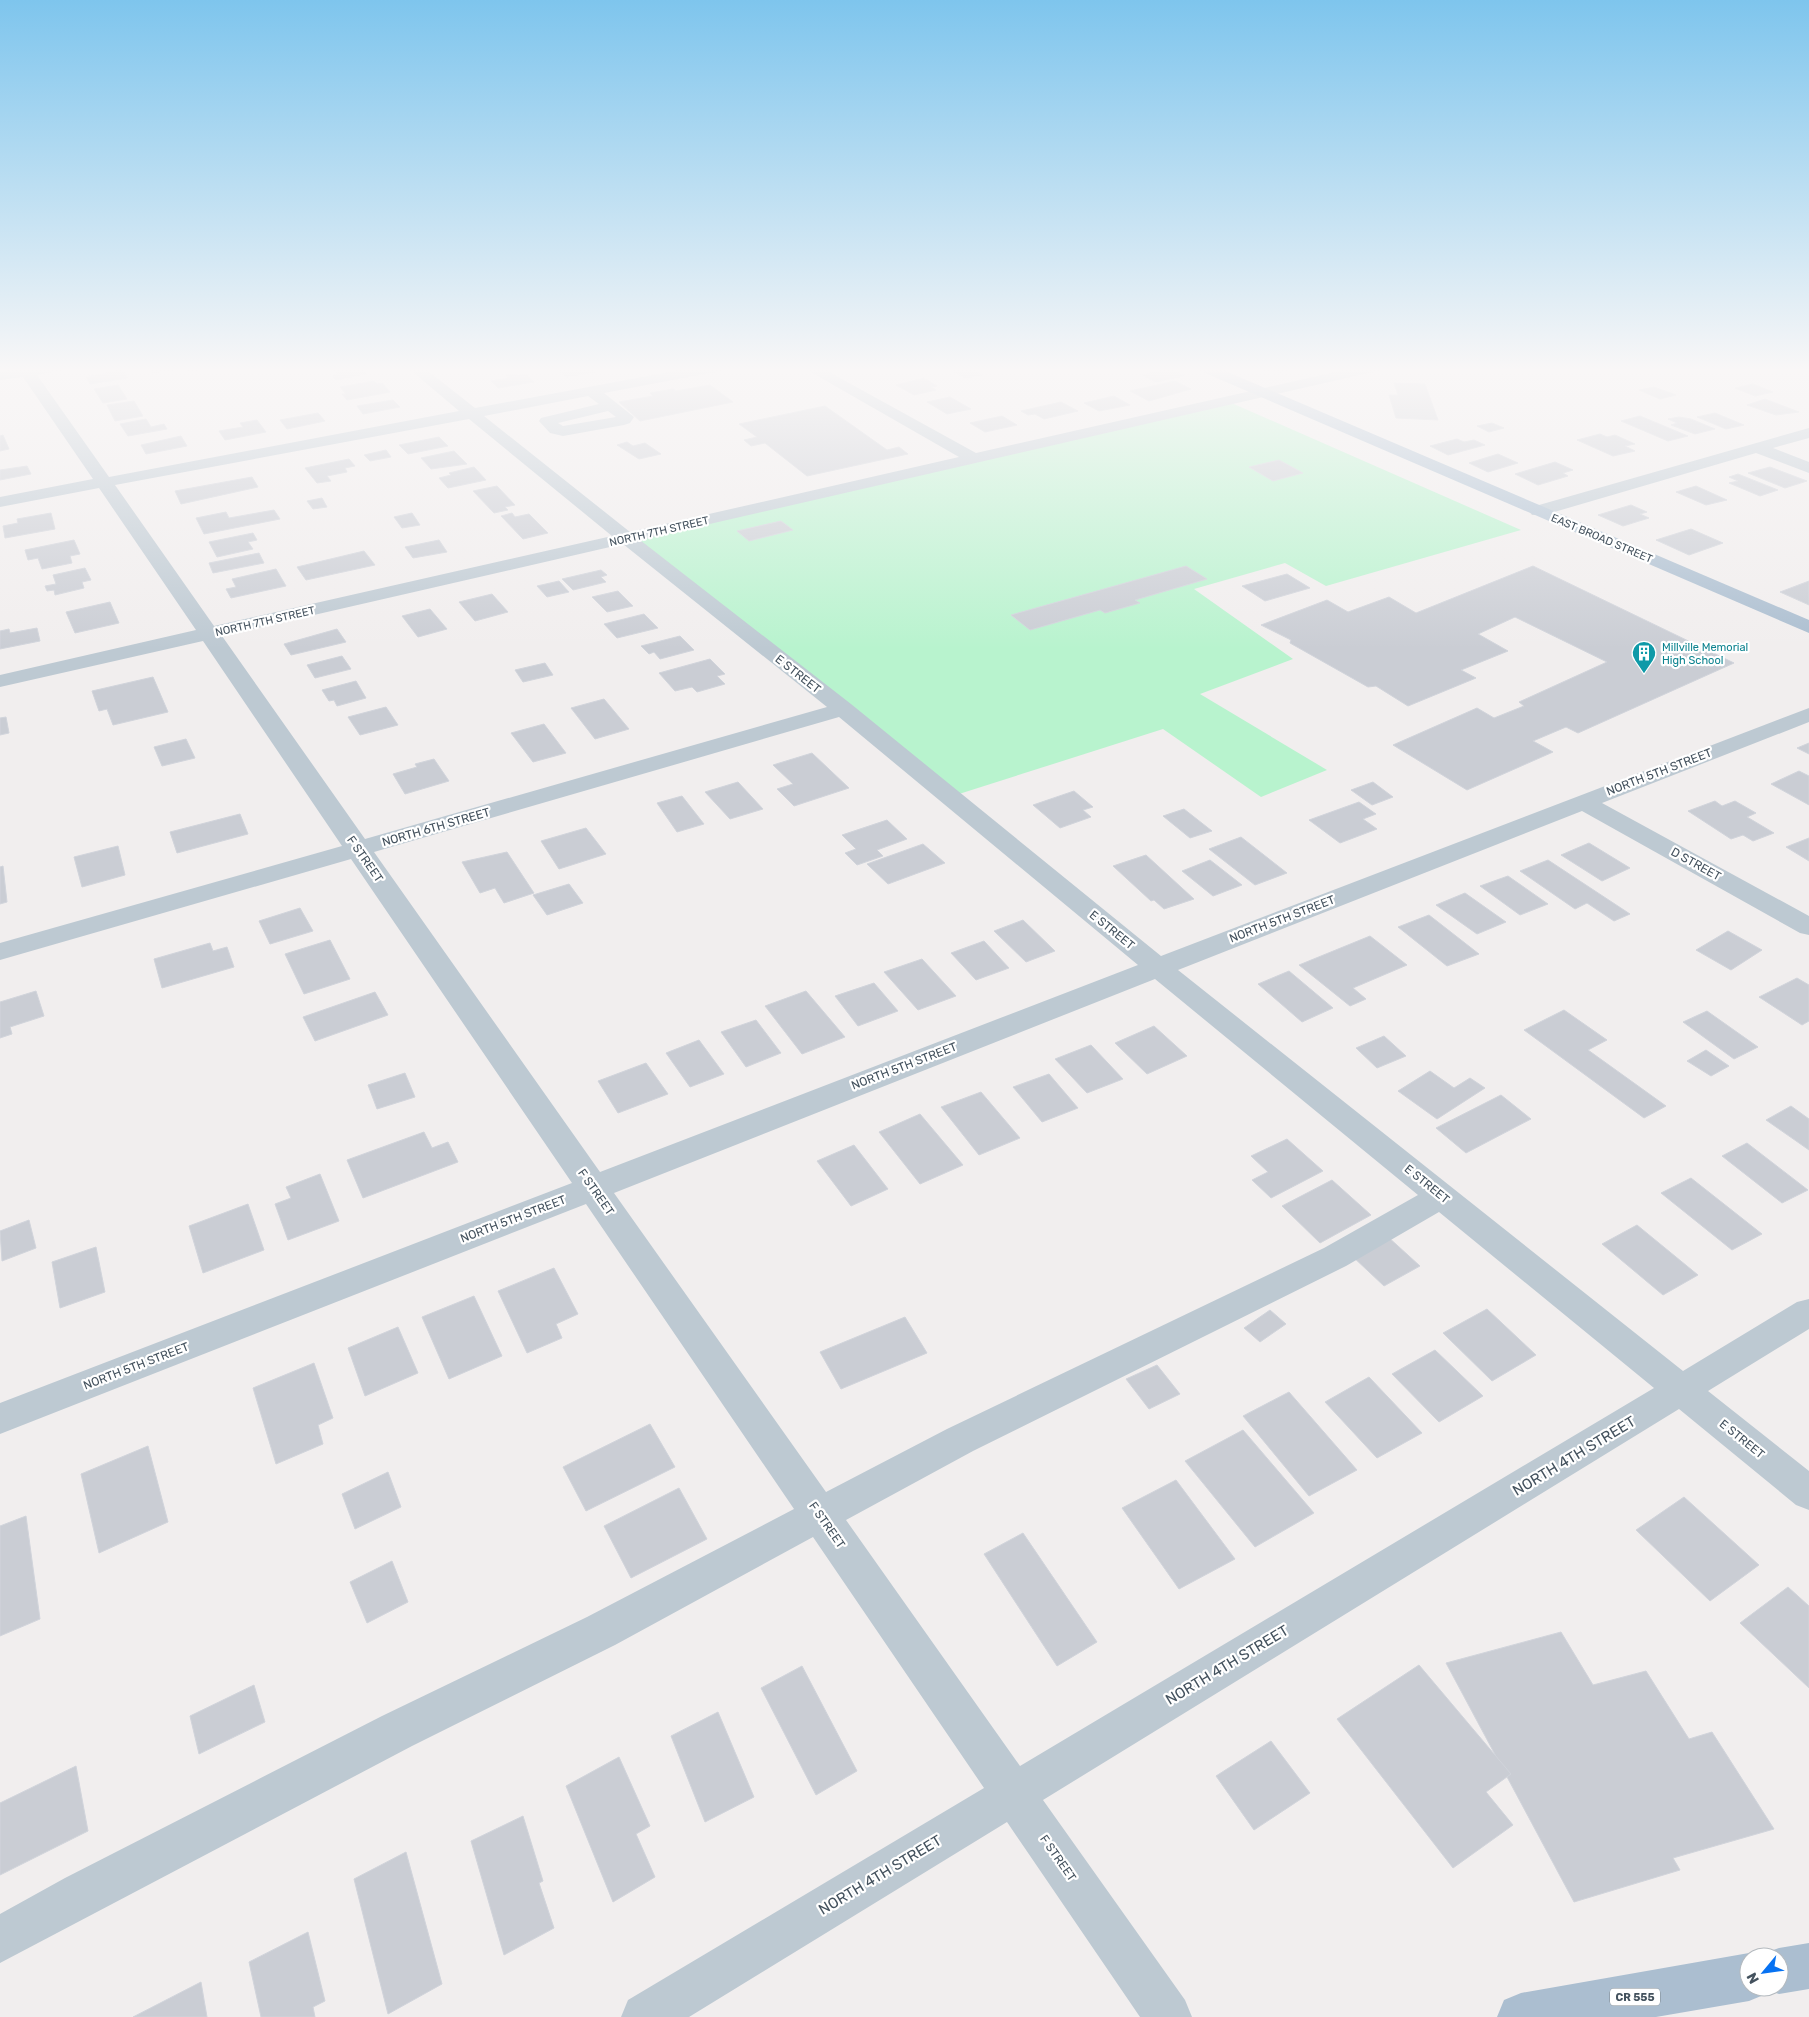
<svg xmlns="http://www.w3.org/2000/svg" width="1809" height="2017" viewBox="0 0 1809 2017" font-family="Rubik,sans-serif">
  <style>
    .green { fill: #b8f3ce }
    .building { fill: #cacdd4; stroke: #d1d4db }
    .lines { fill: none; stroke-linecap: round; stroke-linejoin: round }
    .minor { fill: #bdc9d2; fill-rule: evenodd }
    .major { fill: #abbed0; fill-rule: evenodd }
    .labels { text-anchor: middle; stroke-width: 4.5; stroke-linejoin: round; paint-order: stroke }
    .far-street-label { font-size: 11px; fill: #44525e; stroke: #fff }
    .far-culture-label { font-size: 11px; fill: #0d838f; stroke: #fff; text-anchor: start }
    .shield { fill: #fff; stroke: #7c868e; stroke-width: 1 }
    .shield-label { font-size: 11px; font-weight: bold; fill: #44525e }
    .street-label { font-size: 12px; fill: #44525e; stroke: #fff }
    .near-street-label { font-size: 15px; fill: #44525e; stroke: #fff }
  </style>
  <rect width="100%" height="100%" fill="#f1eeee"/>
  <polygon class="green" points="1227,401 1521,530 1326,586 1285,563 1194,589 1293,659 1200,694 1327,770 1261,797 1163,729 959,794 632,537"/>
  <g class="building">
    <polygon points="149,367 202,367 203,369 187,372 185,368 152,373"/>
    <polygon points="359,367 366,374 336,380 332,376 339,375 332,368"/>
    <polygon points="570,367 591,367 596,372 566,377 557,369"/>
    <polygon points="1257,367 1288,367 1293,369 1279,372 1272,369 1265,371"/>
    <polygon points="969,368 982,375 965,378 952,371"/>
    <polygon points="1170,369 1184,376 1156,382 1142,375"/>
    <polygon points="123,370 128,378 90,384 86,377"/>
    <polygon points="514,374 516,376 526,374 534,382 498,388 491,381 508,378 506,375"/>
    <polygon points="924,378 937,386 931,387 936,390 914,395 896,385"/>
    <polygon points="374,381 377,384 382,383 390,392 347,400 342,394 346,394 340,387"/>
    <polygon points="1175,381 1191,389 1149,401 1130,391"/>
    <polygon points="1394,383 1425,384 1438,420 1396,418 1389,395 1398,395"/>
    <polygon points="1753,384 1773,392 1755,396 1735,388"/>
    <polygon points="118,385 127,399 103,403 94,389"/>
    <polygon points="710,385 733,402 640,421 619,402 653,396 650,393 673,389 676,391"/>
    <polygon points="1654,387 1676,395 1660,399 1639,390"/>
    <polygon points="1114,396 1130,405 1099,411 1084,403"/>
    <polygon points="950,397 971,409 947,414 927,402"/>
    <polygon points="1765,399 1799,412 1776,415 1747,405"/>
    <polygon points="393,400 400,407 363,414 357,406"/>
    <polygon points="134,401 143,416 115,421 107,405"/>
    <polygon points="1061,402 1078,411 1044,419 1035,414 1028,415 1021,411"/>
    <polygon points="825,406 887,450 899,447 908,454 807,476 765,443 751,446 744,440 757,437 739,424"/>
    <polygon points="318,413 325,421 287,429 280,420"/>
    <polygon points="1715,413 1744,425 1726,429 1697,417"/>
    <polygon points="1002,416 1017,425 985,432 970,423"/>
    <polygon points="1640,416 1688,436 1668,441 1621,421"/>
    <polygon points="1679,417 1691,419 1715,429 1695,434 1671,425 1677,423 1668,419"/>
    <polygon points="146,419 151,427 164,424 167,429 128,436 120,424"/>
    <polygon points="257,420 266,432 225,440 219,431 243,427 240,423"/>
    <polygon points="1492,423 1504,428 1489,432 1477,426"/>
    <polygon points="1600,434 1607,437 1615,435 1635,444 1625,446 1635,451 1613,456 1577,440"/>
    <polygon points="3,435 9,449 0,451 0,436"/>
    <polygon points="181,436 187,446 146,454 141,445"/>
    <polygon points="439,437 448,446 408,454 399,445"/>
    <polygon points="1457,439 1464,442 1474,440 1485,445 1448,455 1430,446"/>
    <polygon points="627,442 633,446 645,443 661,454 639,459 617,445"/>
    <polygon points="386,450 391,457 370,461 364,455"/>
    <polygon points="454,451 467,464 431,469 421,458"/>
    <polygon points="1498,454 1518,463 1488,472 1469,463"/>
    <polygon points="349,459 355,466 345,468 347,472 327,476 331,481 317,483 305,468"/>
    <polygon points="1279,460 1303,473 1273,481 1249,467"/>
    <polygon points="1555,462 1573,470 1563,473 1568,476 1538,485 1515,474"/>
    <polygon points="27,466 31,474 0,480 0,470"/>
    <polygon points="474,467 486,480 448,488 439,478 451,475 449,473"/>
    <polygon points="1770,467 1807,481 1785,488 1748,473"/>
    <polygon points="1738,474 1778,490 1760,496 1729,483 1738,481 1729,477"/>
    <polygon points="252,477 258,487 181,504 175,491"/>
    <polygon points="497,486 515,505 505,507 508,510 494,513 473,491"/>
    <polygon points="1696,486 1727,500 1706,505 1676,492"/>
    <polygon points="322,498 327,507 313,509 307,501"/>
    <polygon points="1631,505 1647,512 1640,514 1649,518 1623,526 1598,515"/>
    <polygon points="274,510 280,519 204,534 196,518 226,512 229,518"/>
    <polygon points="51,513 55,529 5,538 3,526 18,523 17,519"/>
    <polygon points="412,513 420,525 402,528 394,517"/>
    <polygon points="512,513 515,517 529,514 548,533 523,539 501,516"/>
    <polygon points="781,521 793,530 749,541 737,531"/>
    <polygon points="1691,529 1723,543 1689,555 1656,540"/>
    <polygon points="253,533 257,540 248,542 253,549 217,557 209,542"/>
    <polygon points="74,540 80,554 70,556 72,563 42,569 38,558 28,560 25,550"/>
    <polygon points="439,540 447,552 413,558 405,547"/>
    <polygon points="364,551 375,565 306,580 297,567"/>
    <polygon points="259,553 264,563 213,573 209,563"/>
    <polygon points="1186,566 1207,579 1135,600 1140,603 1105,613 1100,610 1030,630 1011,615"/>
    <polygon points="1533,566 1734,663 1578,733 1566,727 1533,741 1553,752 1467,790 1393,745 1477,708 1494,718 1524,706 1519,702 1607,662 1515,617 1478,634 1508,651 1461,670 1476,678 1408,706 1376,686 1368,687 1290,643 1291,640 1261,625 1327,600 1348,612 1389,597 1416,613"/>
    <polygon points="85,568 91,580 82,582 84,588 55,595 54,590 47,591 45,586 56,584 53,575"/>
    <polygon points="276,569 286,586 231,598 226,589 236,587 232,579"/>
    <polygon points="601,570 607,575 601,577 606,582 573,590 562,579"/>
    <polygon points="1287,574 1310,588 1265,601 1242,586"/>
    <polygon points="559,581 569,592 547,597 537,586"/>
    <polygon points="1809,581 1809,605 1780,592"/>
    <polygon points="618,591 633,606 607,612 592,597"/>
    <polygon points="492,594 508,612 475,621 459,602"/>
    <polygon points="110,602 119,623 75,633 66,612"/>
    <polygon points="430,609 447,629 418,637 402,616"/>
    <polygon points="644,614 658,628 617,638 604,624"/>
    <polygon points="37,628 40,641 0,649 0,631 9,629 10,633"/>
    <polygon points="337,629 346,642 291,655 284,644"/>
    <polygon points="680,636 694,650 660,659 654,652 649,654 641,646"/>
    <polygon points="342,656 351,669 315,678 307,665"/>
    <polygon points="710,659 725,674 717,676 725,684 697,692 692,687 675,691 659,673"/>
    <polygon points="545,663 553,675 523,682 515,670"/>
    <polygon points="153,677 168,712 113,725 107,709 99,711 92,691"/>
    <polygon points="356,681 366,698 337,706 334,700 329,701 322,690"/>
    <polygon points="604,699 629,729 595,739 571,708"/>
    <polygon points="386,707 398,725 360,735 348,717"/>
    <polygon points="6,717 9,733 0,735 0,718"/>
    <polygon points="544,724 566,753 533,762 511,733"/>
    <polygon points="186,739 195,758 162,766 154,747"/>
    <polygon points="1809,743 1809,754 1797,748"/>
    <polygon points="812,753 849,788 794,806 777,789 793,784 773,765"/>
    <polygon points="434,759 449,781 405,794 393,774 417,767 415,764"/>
    <polygon points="1799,771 1809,776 1809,805 1771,784"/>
    <polygon points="738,782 763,809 730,819 705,792"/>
    <polygon points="1373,782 1393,797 1372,805 1351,790"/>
    <polygon points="1074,791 1093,807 1083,810 1091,817 1060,828 1033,805"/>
    <polygon points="682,796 704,824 677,832 657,803"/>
    <polygon points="1715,801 1722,806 1735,801 1756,813 1747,817 1774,833 1753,841 1743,835 1731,839 1688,811"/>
    <polygon points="1359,802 1376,814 1363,819 1377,829 1340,843 1309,820"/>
    <polygon points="1184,809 1212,831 1190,838 1163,816"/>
    <polygon points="240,814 248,834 177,853 170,832"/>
    <polygon points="887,820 907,839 877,850 883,856 857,865 845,853 856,849 842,835"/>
    <polygon points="586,828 606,854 559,869 541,841"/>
    <polygon points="1241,837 1287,873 1255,885 1209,849"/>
    <polygon points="1809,838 1809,861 1786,847"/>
    <polygon points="1589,843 1630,868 1602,881 1561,855"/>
    <polygon points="923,844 945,863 888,884 867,864"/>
    <polygon points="118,846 125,875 82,887 74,857"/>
    <polygon points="507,852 534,893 504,903 495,888 480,893 462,862"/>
    <polygon points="1146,855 1194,899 1164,909 1154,900 1151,901 1113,866"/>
    <polygon points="1210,860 1242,885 1213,896 1182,871"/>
    <polygon points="1548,860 1630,914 1614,921 1587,903 1575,909 1520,871"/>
    <polygon points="3,866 7,902 0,904 0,867"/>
    <polygon points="1508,876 1548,904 1520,915 1480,886"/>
    <polygon points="569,884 583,903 547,915 533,895"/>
    <polygon points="1465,893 1506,922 1477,934 1436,905"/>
    <polygon points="300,908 313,931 270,944 259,921"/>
    <polygon points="1429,915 1479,954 1447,966 1398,927"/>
    <polygon points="1023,920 1055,951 1026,962 994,931"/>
    <polygon points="1728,931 1762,950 1731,970 1696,950"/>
    <polygon points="1370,936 1407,965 1353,988 1366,999 1350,1006 1299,965"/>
    <polygon points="330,940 350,979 304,994 285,954"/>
    <polygon points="984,941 1009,968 976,980 951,953"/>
    <polygon points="210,943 213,951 227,947 234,967 162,988 154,959"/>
    <polygon points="922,959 956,996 918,1010 884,972"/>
    <polygon points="1289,971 1333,1008 1302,1022 1258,984"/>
    <polygon points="1797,978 1809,985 1809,1021 1802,1025 1759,997"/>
    <polygon points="874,983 898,1011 858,1026 835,996"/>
    <polygon points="36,991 44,1016 10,1027 12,1034 0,1038 0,1002"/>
    <polygon points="806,991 845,1037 802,1054 765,1006"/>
    <polygon points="375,992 388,1015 315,1041 303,1017"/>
    <polygon points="1564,1010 1607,1040 1588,1050 1666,1106 1644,1118 1524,1030"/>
    <polygon points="1707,1011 1758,1047 1734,1059 1683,1022"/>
    <polygon points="756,1020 781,1053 746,1067 721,1032"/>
    <polygon points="1154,1026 1187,1056 1147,1074 1115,1043"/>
    <polygon points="1384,1036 1406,1056 1377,1068 1356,1048"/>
    <polygon points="699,1040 724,1074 690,1087 666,1053"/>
    <polygon points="1091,1045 1123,1079 1087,1093 1055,1059"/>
    <polygon points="1706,1050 1729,1066 1711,1076 1687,1061"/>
    <polygon points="646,1063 668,1094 618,1113 598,1081"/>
    <polygon points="1430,1071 1454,1088 1470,1078 1485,1088 1437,1119 1398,1091"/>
    <polygon points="405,1073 415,1097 377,1109 368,1085"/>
    <polygon points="1049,1074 1078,1108 1042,1122 1013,1087"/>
    <polygon points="981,1092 1020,1138 979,1155 941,1107"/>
    <polygon points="1501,1095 1531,1119 1466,1153 1436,1128"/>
    <polygon points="1791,1106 1809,1119 1809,1150 1766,1120"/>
    <polygon points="920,1114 963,1165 920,1184 879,1132"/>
    <polygon points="424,1132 432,1148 448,1142 458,1162 363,1198 347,1160"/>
    <polygon points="1287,1139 1323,1171 1271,1198 1252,1180 1268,1172 1251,1156"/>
    <polygon points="1747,1143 1808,1190 1782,1203 1722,1156"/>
    <polygon points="854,1145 888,1189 851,1206 817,1161"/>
    <polygon points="320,1174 339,1221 288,1240 275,1204 291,1198 286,1187"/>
    <polygon points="1691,1178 1762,1234 1732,1250 1661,1193"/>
    <polygon points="1332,1180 1371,1215 1320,1243 1282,1206"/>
    <polygon points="248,1204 264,1250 203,1273 189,1226"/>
    <polygon points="29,1220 36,1248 2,1261 0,1231"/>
    <polygon points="1637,1225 1698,1275 1663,1295 1602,1244"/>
    <polygon points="1387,1236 1420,1266 1384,1286 1351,1255"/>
    <polygon points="96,1247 105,1292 60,1308 52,1262"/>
    <polygon points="554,1268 578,1314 556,1324 562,1338 527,1353 498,1291"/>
    <polygon points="474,1296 502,1356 449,1379 422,1317"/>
    <polygon points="1487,1309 1536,1355 1492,1381 1443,1333"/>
    <polygon points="1270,1310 1286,1324 1260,1342 1244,1328"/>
    <polygon points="905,1317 927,1353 841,1389 820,1352"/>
    <polygon points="398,1327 418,1373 365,1396 348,1348"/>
    <polygon points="1435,1350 1483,1396 1439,1422 1392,1374"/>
    <polygon points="314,1363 333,1418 318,1425 323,1444 276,1464 253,1388"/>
    <polygon points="1157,1365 1180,1394 1149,1409 1126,1379"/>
    <polygon points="1369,1377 1422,1433 1377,1458 1325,1402"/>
    <polygon points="1289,1392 1357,1470 1309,1496 1243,1416"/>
    <polygon points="650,1424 675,1467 586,1511 563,1467"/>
    <polygon points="1243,1430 1314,1513 1255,1547 1185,1461"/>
    <polygon points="148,1446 168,1522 99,1553 81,1474"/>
    <polygon points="388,1472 401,1507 355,1529 342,1494"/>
    <polygon points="1176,1480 1235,1559 1179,1589 1122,1508"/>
    <polygon points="679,1488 707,1539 631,1578 604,1526"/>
    <polygon points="1684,1497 1759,1565 1710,1601 1636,1530"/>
    <polygon points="26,1516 40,1619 0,1636 0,1526"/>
    <polygon points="1023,1533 1097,1642 1057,1666 984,1554"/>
    <polygon points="392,1561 408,1602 367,1623 350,1582"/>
    <polygon points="1788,1587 1809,1606 1809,1688 1740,1623"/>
    <polygon points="1561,1632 1593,1685 1646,1671 1689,1739 1712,1732 1774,1829 1673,1858 1680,1870 1574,1902 1446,1663"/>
    <polygon points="1419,1665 1511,1774 1486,1792 1513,1825 1453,1868 1337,1719"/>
    <polygon points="802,1666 857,1771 816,1795 761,1688"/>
    <polygon points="254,1685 265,1722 199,1754 190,1716"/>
    <polygon points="718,1712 754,1797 705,1822 671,1736"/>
    <polygon points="1271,1741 1310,1793 1254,1830 1216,1776"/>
    <polygon points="619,1757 650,1826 636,1834 655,1877 613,1902 566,1786"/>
    <polygon points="76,1766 88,1831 0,1875 0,1803"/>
    <polygon points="523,1816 543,1881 539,1883 554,1928 504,1955 471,1841"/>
    <polygon points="406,1852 442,1984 388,2014 354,1879"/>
    <polygon points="308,1932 325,2001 313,2007 315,2017 261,2017 249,1962"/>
    <polygon points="201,1982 207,2017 133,2017"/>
  </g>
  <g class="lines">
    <g class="minor">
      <path d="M17,367h47l-2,3 -25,5 72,102 350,-66 -52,-44h16l52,41 221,-41h31l-7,4 -116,22 30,24 -4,6 -6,2 -61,11 -13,-3 -11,-12 2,-3 58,-14 -11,-8 -104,20 146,116 329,-75 -157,-90h18l156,86 381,-86h27l-7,4 -737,169 211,164 310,252 648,-248v14l-207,81 207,113v19l-9,-2 -218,-122 -404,159 505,401 114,-69 12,-3v30l-101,62 101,80v39l-13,-5 -117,-96 -636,391 142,200 7,17h-52l-133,-195 -318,195h-68l7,-17 356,-212 -171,-251 -198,108 -203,101 -412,217v-49l65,-36 317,-162 205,-99 207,-108 -208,-305 -586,230v-31l572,-220 -221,-324 -351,101v-17l342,-97 -139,-205 -203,46v-12l196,-45 -97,-142 -99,19v-10l93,-18 -70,-102 -23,3v-8l18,-3zM608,411l8,6 -53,9 -5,-3zM469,419l143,117 -398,90 -99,-141zM623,544l204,163 -462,132 -143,-203zM839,717l299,248 -538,207 -226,-320zM1155,979l263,216 -94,53 -377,181 -121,63 -212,-299zM1439,1212l215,176 -634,378 -174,-246 127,-69 373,-185z"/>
      <polygon points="1809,428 1809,438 1773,448 1809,462 1809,473 1756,453 1544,515 1532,515 1529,511 1532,507"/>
    </g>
    <g class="major">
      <polygon points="1196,367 1216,367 1809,620 1809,633 1198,370"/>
      <polygon points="1809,1943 1809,1989 1779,1994 1767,1990 1766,1994 1749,2001 1656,2017 1497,2017 1504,2000 1521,1993 1749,1953 1758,1957 1749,1957 1749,1987 1779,1987 1779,1957 1761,1957 1762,1954 1779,1948"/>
    </g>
  </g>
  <linearGradient id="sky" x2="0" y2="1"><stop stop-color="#7ec5ed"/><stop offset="0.57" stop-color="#f9f7f7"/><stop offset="1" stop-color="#f9f7f7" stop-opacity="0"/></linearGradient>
  <rect width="1809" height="649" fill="url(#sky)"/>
  <defs>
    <g id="building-pin" transform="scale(1.25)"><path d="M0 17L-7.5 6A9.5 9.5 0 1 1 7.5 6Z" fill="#0f9aa8" stroke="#fff"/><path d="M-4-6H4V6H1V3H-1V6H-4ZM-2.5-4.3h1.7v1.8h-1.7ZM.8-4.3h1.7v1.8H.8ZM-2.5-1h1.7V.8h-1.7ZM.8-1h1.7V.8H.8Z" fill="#fff"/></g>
  </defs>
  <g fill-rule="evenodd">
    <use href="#building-pin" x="1644" y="653"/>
  </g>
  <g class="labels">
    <g class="far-street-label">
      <text transform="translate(659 531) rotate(-13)" y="4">NORTH 7TH STREET</text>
      <text transform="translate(1602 538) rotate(23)" y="4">EAST BROAD STREET</text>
      <text transform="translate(265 621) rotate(-13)" y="4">NORTH 7TH STREET</text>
    </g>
    <g class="far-culture-label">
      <text x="1662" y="651">Millville Memorial<tspan x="1662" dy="13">High School</tspan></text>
    </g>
    <rect class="shield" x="1610" y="1988.5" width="50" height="17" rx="4"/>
    <g class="shield-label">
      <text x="1635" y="2001">CR 555</text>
    </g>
    <g class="street-label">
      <text transform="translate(798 674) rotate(38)" y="4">E STREET</text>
      <text transform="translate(1659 772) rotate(-21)" y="4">NORTH 5TH STREET</text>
      <text transform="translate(436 827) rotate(-16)" y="4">NORTH 6TH STREET</text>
      <text transform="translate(365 859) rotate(55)" y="4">F STREET</text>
      <text transform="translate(1696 864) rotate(29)" y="4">D STREET</text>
      <text transform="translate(1282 919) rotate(-21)" y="4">NORTH 5TH STREET</text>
      <text transform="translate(1112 930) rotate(39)" y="4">E STREET</text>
      <text transform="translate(904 1066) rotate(-21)" y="4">NORTH 5TH STREET</text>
      <text transform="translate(1427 1184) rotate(39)" y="4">E STREET</text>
      <text transform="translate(596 1192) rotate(55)" y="4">F STREET</text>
      <text transform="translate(513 1219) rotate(-21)" y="4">NORTH 5TH STREET</text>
      <text transform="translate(136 1366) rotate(-21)" y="4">NORTH 5TH STREET</text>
      <text transform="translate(1742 1439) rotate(39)" y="4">E STREET</text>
      <text transform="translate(827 1525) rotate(55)" y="4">F STREET</text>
      <text transform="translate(1058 1858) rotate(55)" y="4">F STREET</text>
    </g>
    <g class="near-street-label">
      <text transform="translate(1574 1456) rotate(-31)" y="5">NORTH 4TH STREET</text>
      <text transform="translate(1227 1665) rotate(-31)" y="5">NORTH 4TH STREET</text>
      <text transform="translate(880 1875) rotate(-31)" y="5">NORTH 4TH STREET</text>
    </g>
  </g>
  <g transform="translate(1764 1972) rotate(241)"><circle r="24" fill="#ffffff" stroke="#b4babf"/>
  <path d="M0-4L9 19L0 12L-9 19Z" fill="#0772f2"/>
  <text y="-8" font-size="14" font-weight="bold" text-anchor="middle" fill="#44525e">N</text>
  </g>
</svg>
